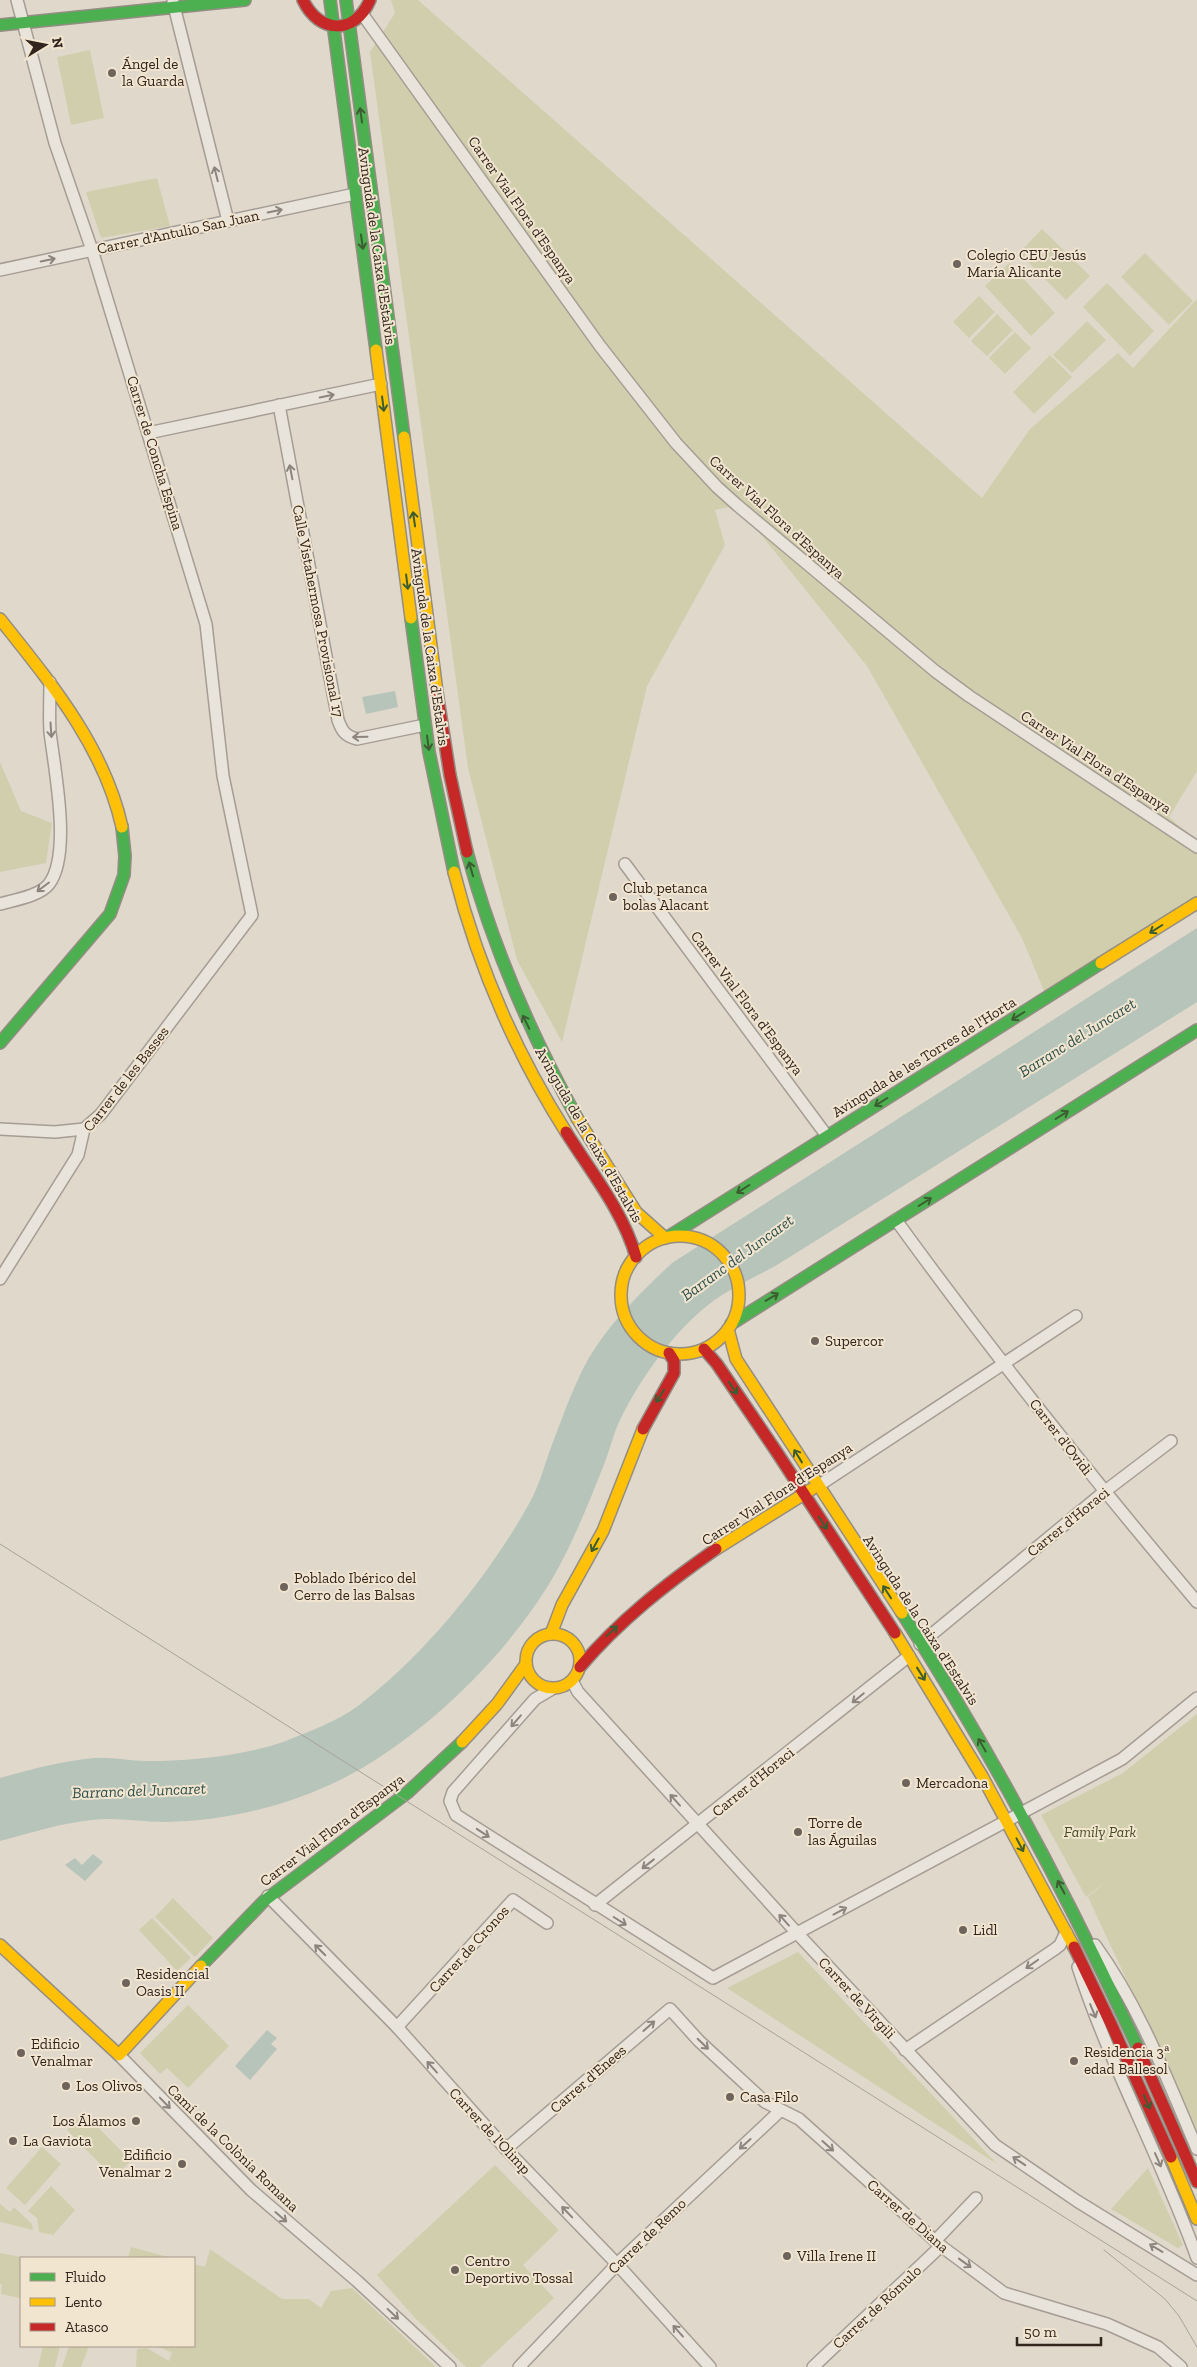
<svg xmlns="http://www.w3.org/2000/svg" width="1197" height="2367" viewBox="0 0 1197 2367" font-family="'Zilla Slab',serif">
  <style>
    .green { fill: #d1ceae }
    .water { fill: #b6c4ba }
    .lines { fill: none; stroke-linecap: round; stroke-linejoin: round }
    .street-casing { stroke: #a59d94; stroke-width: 14 }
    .fast-casing { stroke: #948d84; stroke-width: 14 }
    .slow-casing { stroke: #948d84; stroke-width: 14 }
    .jam-casing { stroke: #948d84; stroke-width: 14 }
    .street { stroke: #e8e4dc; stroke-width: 11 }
    .fast { stroke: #4caf50; stroke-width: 11 }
    .slow { stroke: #ffc107; stroke-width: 11 }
    .jam { stroke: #c62828; stroke-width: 11 }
    .tram { stroke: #a8a29c; stroke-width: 1 }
    .oneway { stroke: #3c5c32 }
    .oneway2 { stroke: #8d847d }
    .poi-dot { fill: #6f645b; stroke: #f1e5d0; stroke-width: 2 }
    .labels { text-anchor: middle; stroke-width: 4; stroke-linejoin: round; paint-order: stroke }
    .poi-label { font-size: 15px; fill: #32251e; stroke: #f1e5d0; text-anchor: start }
    .street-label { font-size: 15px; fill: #32251e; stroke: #f1e5d0 }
    .park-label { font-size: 15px; font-style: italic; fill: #464c26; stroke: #f1e5d0 }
    .water-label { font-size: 16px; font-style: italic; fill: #2e504b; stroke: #f1e5d0 }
  </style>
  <rect width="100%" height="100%" fill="#e0d8cb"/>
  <g class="green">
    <polygon points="391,0 418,0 982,498 1030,429 1118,353 1133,368 1197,299 1197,771 1169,817 1197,841 1197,903 1047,998 1022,938 867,666 737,505 715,510 725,545 647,686 562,1042 517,960 468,768 370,52 395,13"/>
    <polygon points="90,50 104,118 71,125 57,57"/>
    <polygon points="157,178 170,226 101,238 86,192"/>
    <polygon points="1042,229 1090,276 1066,300 1019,253"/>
    <polygon points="1145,253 1193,301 1169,325 1121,277"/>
    <polygon points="1009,263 1055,313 1031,336 985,286"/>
    <polygon points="1107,283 1154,331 1130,356 1083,307"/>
    <polygon points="979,296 995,312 969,338 953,322"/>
    <polygon points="997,314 1013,330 987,356 971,341"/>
    <polygon points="1087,321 1106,340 1072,373 1053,355"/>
    <polygon points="1015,332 1031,348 1005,374 989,358"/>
    <polygon points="1050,355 1072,377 1034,414 1013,392"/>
    <polygon points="0,762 21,811 52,823 46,863 0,872"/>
    <polygon points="1197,1714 1197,2131 1088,1897 1108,1880 1086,1897 1041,1815 1123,1773"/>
    <polygon points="173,1898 213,1938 195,1957 155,1917"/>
    <polygon points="152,1918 191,1958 177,1971 139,1930"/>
    <polygon points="798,1952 997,2164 727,1988"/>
    <polygon points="188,2005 229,2046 188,2088 167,2068 160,2074 140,2053"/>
    <polygon points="84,2113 131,2161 117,2174 109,2173 67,2130"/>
    <polygon points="42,2147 61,2164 25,2205 6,2188"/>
    <polygon points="495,2165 559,2230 523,2265 554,2298 480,2367 466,2367 414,2317 377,2275"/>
    <polygon points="1148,2168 1183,2245 1178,2248 1111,2209"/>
    <polygon points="51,2186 75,2210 53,2235 39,2232 37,2218 28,2211"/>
    <polygon points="0,2204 10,2212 14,2207 32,2224 33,2230 0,2222"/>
    <polygon points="131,2247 172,2258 128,2258"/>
    <polygon points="210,2249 282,2299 309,2299 321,2308 331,2291 352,2288 436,2367 136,2367 137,2349 147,2348 169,2361 172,2353 158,2346 194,2346 194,2264 205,2267"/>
    <polygon points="0,2253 26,2258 21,2258 20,2298 1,2294 2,2285 0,2284"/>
    <polygon points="43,2346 60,2346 55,2367 38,2367"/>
    <polygon points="69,2346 89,2346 81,2367 62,2367"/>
  </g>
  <g class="water">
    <polygon points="395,691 398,707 366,714 362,697"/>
    <path d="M1197,928v74l-420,263c-18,10 -38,19 -55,30 -42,27 -80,80 -102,125 -6,12 -9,26 -14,39 -15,39 -31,79 -51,115 -46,80 -131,163 -213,205 -54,27 -116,42 -177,43 -24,0 -49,-5 -73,-2 -31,3 -62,13 -92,21v-63c32,-9 62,-17 95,-20 17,-1 34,3 51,3 42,0 97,-5 137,-19 25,-10 53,-20 75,-36 67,-51 132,-131 172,-204 9,-16 14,-35 20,-52 10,-26 19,-52 31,-77 20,-42 58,-79 91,-110z"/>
    <polygon points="93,1854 103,1862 85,1881 65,1865 75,1858 82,1865"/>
    <polygon points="267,2030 277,2038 271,2044 277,2049 250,2080 235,2066"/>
  </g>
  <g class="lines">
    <g class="street-casing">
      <g id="street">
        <polyline points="173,2 228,221"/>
        <polyline points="363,15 600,346 676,443 717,487 737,505 935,671 969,696 1197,847"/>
        <polyline points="0,270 355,194"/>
        <path d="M279,405l59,315c4,11 7,16 19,19l68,-14"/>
        <polyline points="148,433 381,384"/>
        <polyline points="625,864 827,1136"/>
        <path d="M0,904c14,-4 40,-8 49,-20 23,-30 5,-117 1,-152 -1,-17 0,-34 0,-50"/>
        <polyline points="0,1129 55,1132 84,1129"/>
        <path d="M896,1220c95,131 196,258 301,382"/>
        <polyline points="0,1279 78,1155 84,1129 101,1114 252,915 223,776 206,624 92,250 55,143 17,0"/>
        <polyline points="818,1486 1076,1316"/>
        <polyline points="920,1644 1104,1492 1171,1441"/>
        <polyline points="572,1681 578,1692 797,1933 995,2145 1077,2201 1197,2275"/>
        <polyline points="552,1689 535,1699 453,1792 450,1801 456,1815 713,1978 1122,1759 1197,1698"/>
        <polyline points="268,1896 397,2027 506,2149 617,2264 710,2367"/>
        <polyline points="595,1905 909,1656"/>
        <path d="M1095,1945c45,62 72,134 102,204"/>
        <path d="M1078,1967c32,99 84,192 119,291"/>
        <polyline points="397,2027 513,1900 547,1923"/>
        <polyline points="905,2050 1055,1949 1060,1945 1066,1932"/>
        <polyline points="119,2055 251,2190 357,2281 450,2367"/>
        <polyline points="506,2149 670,2009 699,2041 765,2102 799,2119 941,2246 1004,2293 1107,2324 1158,2347 1181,2367"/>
        <polyline points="935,2241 976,2198"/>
        <polyline points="519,2367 622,2259 780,2111"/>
        <polyline points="813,2367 941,2246"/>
      </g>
    </g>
    <g class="fast-casing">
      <g id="fast">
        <polyline points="330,0 376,350"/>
        <polyline points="346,0 404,437"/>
        <polyline points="0,25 245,0"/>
        <polyline points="411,618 429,752 454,872"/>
        <path d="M467,852c25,94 63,181 110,266"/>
        <polyline points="0,1043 110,914 124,875 125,856 122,827"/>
        <polyline points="668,1237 1101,963"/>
        <polyline points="731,1324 1197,1030"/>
        <path d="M902,1613c89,138 167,285 236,435"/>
        <polyline points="201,1966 264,1901 407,1793 462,1742"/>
      </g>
    </g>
    <g class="slow-casing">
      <g id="slow">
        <polyline points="376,350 411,618"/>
        <polyline points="404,437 437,692"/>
        <path d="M0,619c50,63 104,127 122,208"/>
        <path d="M454,872c23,91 62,181 112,260"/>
        <polyline points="1101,963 1197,903"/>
        <polyline points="577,1118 636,1212 665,1238"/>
        <circle cx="680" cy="1295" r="59"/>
        <polyline points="728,1329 736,1359 902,1613"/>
        <polyline points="716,1549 812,1489"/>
        <polyline points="895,1633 982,1776 1074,1947"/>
        <circle cx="553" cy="1661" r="27"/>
        <polyline points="551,1634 562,1605 603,1531 643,1429"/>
        <polyline points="462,1742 497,1704 526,1664"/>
        <polyline points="0,1945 119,2055 201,1966"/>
        <polyline points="1171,2157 1197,2219"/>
      </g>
    </g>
    <g class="jam-casing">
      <g id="jam">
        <path d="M303,0c16,34 52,35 67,0"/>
        <polyline points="437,692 450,775 467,852"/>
        <path d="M566,1132c25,40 57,79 70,125"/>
        <polyline points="704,1349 717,1364 776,1451 895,1633"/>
        <polyline points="643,1429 674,1373 674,1361 669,1353"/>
        <path d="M580,1667c40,-47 86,-83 136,-118"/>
        <polyline points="1074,1947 1112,2026 1171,2157"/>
        <polyline points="1138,2048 1197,2182"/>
      </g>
    </g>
    <use href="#street" class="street"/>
    <use href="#fast" class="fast"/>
    <use href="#slow" class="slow"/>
    <use href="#jam" class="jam"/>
    <g class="tram">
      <polyline points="0,1544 1197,2301"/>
      <polyline points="1104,2250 1165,2299 1179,2316 1197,2347"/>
    </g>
  </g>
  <defs><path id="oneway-shaft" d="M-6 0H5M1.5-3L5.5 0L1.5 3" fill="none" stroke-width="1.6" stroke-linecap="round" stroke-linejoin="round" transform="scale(1.25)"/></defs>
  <g class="oneway">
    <use href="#oneway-shaft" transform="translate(361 115) rotate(-98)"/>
    <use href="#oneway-shaft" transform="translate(362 242) rotate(82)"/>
    <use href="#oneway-shaft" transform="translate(383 404) rotate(83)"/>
    <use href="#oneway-shaft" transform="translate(414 519) rotate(-98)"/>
    <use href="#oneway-shaft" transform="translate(407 582) rotate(83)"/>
    <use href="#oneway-shaft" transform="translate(428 743) rotate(82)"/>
    <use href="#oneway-shaft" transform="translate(471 869) rotate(-106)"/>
    <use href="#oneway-shaft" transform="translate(1156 929) rotate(148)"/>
    <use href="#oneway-shaft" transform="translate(1018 1016) rotate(148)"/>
    <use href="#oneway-shaft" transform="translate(526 1022) rotate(-116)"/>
    <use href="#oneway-shaft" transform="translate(881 1102) rotate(148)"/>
    <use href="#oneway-shaft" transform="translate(1062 1115) rotate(-32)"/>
    <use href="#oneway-shaft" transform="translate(743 1189) rotate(148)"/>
    <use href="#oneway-shaft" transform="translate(925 1202) rotate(-32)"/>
    <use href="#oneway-shaft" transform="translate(772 1297) rotate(-31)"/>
    <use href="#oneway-shaft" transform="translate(733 1388) rotate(56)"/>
    <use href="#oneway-shaft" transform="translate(660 1396) rotate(123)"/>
    <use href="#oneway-shaft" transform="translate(798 1456) rotate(-122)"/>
    <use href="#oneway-shaft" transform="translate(823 1523) rotate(57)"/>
    <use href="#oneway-shaft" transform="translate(595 1545) rotate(119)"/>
    <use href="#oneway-shaft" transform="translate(887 1592) rotate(-123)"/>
    <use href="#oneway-shaft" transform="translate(612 1631) rotate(-43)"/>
    <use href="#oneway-shaft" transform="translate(921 1674) rotate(58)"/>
    <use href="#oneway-shaft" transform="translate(982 1745) rotate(-120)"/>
    <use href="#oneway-shaft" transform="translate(1020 1845) rotate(62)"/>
    <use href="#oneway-shaft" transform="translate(1061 1887) rotate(-118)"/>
    <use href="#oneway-shaft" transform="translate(1147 2102) rotate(66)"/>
  </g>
  <g class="oneway2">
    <use href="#oneway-shaft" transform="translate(216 174) rotate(-104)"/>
    <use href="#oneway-shaft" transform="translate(275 211) rotate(-12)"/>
    <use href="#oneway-shaft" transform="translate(48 260) rotate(-12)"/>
    <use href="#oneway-shaft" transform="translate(327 396) rotate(-12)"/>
    <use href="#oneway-shaft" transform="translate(291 472) rotate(-101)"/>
    <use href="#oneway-shaft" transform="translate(51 730) rotate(86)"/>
    <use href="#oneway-shaft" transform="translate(360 737) rotate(179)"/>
    <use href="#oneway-shaft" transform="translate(43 887) rotate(143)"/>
    <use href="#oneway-shaft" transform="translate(858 1698) rotate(141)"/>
    <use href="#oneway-shaft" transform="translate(516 1721) rotate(131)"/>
    <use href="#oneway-shaft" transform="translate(675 1800) rotate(-132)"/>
    <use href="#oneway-shaft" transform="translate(483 1833) rotate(33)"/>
    <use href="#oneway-shaft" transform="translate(648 1864) rotate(142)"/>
    <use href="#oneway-shaft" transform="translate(840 1911) rotate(-28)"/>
    <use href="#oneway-shaft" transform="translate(784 1920) rotate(-132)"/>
    <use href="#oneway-shaft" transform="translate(620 1921) rotate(32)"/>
    <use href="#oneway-shaft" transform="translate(320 1950) rotate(-135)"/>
    <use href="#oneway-shaft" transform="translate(1032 1964) rotate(145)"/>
    <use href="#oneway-shaft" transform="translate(1093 2011) rotate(67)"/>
    <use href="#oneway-shaft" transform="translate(649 2026) rotate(-41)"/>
    <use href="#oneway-shaft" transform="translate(703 2044) rotate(44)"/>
    <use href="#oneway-shaft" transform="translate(432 2067) rotate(-132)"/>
    <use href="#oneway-shaft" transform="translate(165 2103) rotate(46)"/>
    <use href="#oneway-shaft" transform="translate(745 2144) rotate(138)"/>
    <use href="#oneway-shaft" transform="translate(828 2146) rotate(42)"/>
    <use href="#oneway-shaft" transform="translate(1158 2160) rotate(66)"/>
    <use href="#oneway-shaft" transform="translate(1019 2161) rotate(-146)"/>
    <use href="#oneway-shaft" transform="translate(567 2212) rotate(-134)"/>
    <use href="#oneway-shaft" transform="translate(281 2217) rotate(41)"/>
    <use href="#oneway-shaft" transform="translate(1156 2248) rotate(-149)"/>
    <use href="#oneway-shaft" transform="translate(965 2263) rotate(36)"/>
    <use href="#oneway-shaft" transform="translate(393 2314) rotate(43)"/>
    <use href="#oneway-shaft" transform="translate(678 2331) rotate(-132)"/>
  </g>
  <g class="poi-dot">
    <circle cx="112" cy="73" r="5"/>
    <circle cx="957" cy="264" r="5"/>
    <circle cx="613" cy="897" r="5"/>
    <circle cx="815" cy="1341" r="5"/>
    <circle cx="284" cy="1587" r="5"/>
    <circle cx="906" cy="1783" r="5"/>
    <circle cx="798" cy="1832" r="5"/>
    <circle cx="963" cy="1930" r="5"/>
    <circle cx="126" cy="1983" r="5"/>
    <circle cx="21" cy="2053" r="5"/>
    <circle cx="1074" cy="2061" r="5"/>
    <circle cx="66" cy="2086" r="5"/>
    <circle cx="730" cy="2097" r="5"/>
    <circle cx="136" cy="2121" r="5"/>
    <circle cx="13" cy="2141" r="5"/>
    <circle cx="182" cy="2164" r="5"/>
    <circle cx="787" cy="2256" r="5"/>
    <circle cx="455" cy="2270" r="5"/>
  </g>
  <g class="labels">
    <g class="poi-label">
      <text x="122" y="69">Ángel de<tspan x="122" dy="17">la Guarda</tspan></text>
      <text x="967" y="260">Colegio CEU Jesús<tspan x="967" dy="17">María Alicante</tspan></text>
      <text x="623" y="893">Club petanca<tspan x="623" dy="17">bolas Alacant</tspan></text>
      <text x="825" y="1346">Supercor</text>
      <text x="294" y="1583">Poblado Ibérico del<tspan x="294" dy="17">Cerro de las Balsas</tspan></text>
      <text x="916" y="1788">Mercadona</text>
      <text x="808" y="1828">Torre de<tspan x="808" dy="17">las Águilas</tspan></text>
      <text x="973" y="1935">Lidl</text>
      <text x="136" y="1979">Residencial<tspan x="136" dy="17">Oasis II</tspan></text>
      <text x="31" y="2049">Edificio<tspan x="31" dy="17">Venalmar</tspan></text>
      <text x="1084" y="2057">Residencia 3ª<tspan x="1084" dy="17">edad Ballesol</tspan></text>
      <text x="76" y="2091">Los Olivos</text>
      <text x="740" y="2102">Casa Filo</text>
      <text x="126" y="2126" text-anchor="end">Los Álamos</text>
      <text x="23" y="2146">La Gaviota</text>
      <text x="172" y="2160" text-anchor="end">Edificio<tspan x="172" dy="17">Venalmar 2</tspan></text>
      <text x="797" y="2261">Villa Irene II</text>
      <text x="465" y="2266">Centro<tspan x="465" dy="17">Deportivo Tossal</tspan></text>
    </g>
    <g class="street-label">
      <text transform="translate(522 210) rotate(55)" y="5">Carrer Vial Flora d'Espanya</text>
      <text transform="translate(178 232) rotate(-12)" y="5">Carrer d'Antulio San Juan</text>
      <text transform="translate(377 246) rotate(82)" y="5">Avinguda de la Caixa d'Estalvis</text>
      <text transform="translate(155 453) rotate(73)" y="5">Carrer de Concha Espina</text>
      <text transform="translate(777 517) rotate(42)" y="5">Carrer Vial Flora d'Espanya</text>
      <text transform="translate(318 611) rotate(79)" y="5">Calle Vistahermosa Provisional 17</text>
      <text transform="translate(430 647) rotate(82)" y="5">Avinguda de la Caixa d'Estalvis</text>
      <text transform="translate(1096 762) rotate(33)" y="5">Carrer Vial Flora d'Espanya</text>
      <text transform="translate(747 1003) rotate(53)" y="5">Carrer Vial Flora d'Espanya</text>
      <text transform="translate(924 1057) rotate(-32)" y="5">Avinguda de les Torres de l'Horta</text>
      <text transform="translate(126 1079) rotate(-52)" y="5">Carrer de les Basses</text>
      <text transform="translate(589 1135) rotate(60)" y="5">Avinguda de la Caixa d'Estalvis</text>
      <text transform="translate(1061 1437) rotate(52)" y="5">Carrer d'Ovidi</text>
      <text transform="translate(777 1494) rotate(-33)" y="5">Carrer Vial Flora d'Espanya</text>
      <text transform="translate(1068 1522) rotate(-39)" y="5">Carrer d'Horaci</text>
      <text transform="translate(921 1620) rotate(57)" y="5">Avinguda de la Caixa d'Estalvis</text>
      <text transform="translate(753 1782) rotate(-39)" y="5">Carrer d'Horaci</text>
      <text transform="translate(332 1830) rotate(-37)" y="5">Carrer Vial Flora d'Espanya</text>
      <text transform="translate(469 1949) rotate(-48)" y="5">Carrer de Cronos</text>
      <text transform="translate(857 1998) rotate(47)" y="5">Carrer de Virgili</text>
      <text transform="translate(588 2079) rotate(-41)" y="5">Carrer d'Enees</text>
      <text transform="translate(490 2131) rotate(47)" y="5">Carrer de l'Olimp</text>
      <text transform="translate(233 2148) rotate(44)" y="5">Camí de la Colònia Romana</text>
      <text transform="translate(908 2216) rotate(41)" y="5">Carrer de Diana</text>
      <text transform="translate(647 2236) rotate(-44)" y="5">Carrer de Remo</text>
      <text transform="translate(877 2307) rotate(-43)" y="5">Carrer de Rómulo</text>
    </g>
    <g class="park-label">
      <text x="1100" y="1837">Family Park</text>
    </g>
    <g class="water-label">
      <text transform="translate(1077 1037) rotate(-32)" y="6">Barranc del Juncaret</text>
      <text transform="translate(737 1257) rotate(-36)" y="6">Barranc del Juncaret</text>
      <text transform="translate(139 1790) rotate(-2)" y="6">Barranc del Juncaret</text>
    </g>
  </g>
  <rect x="20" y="2257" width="175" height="90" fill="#f1e5d0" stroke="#a59889"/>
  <rect x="30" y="2273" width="25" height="8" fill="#4caf50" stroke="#a59889"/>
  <text x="65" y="2282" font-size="15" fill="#32251e">Fluido</text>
  <rect x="30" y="2298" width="25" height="8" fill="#ffc107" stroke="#a59889"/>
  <text x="65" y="2307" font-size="15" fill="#32251e">Lento</text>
  <rect x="30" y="2323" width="25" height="8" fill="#c62828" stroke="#a59889"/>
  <text x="65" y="2332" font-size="15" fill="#32251e">Atasco</text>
  <g transform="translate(45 45) rotate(80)" stroke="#f1e5d0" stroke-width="4" paint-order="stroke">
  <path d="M0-4L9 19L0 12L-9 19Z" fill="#32251e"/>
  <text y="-8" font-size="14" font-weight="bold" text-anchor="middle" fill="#32251e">N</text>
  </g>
  <path d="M1017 2337v8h84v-8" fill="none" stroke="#32251e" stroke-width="2.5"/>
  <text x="1024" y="2337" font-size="15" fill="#32251e" stroke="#f1e5d0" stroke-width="4" paint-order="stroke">50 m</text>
</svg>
